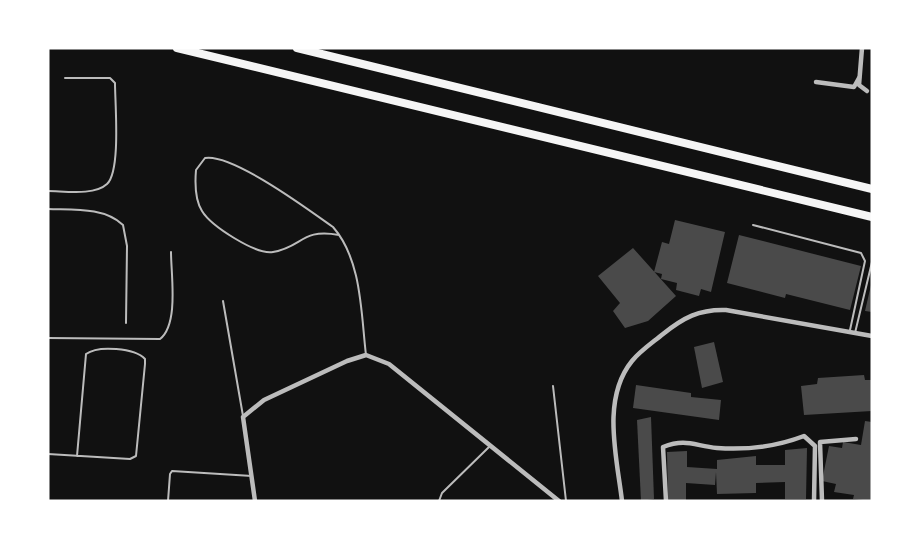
<svg xmlns="http://www.w3.org/2000/svg" width="920" height="549" viewBox="0 0 920 549" font-family="'DM Sans',sans-serif">
  <style>
    .building { fill: #4a4a4a }
    .lines { fill: none; stroke-linecap: round; stroke-linejoin: round }
    .service { stroke: #bcbcbc; stroke-width: 2 }
    .minor { stroke: #bcbcbc; stroke-width: 4.5 }
    .motorway { stroke: #f5f5f5; stroke-width: 8 }
  </style>
  <rect width="100%" height="100%" fill="#111"/>
  <g class="building">
    <polygon points="675,220 725,232 711,292 701,289 699,296 676,290 677,283 661,279 662,274 654,272 662,242 669,244"/>
    <polygon points="739,235 861,266 850,310 786,294 785,298 727,283"/>
    <polygon points="633,248 676,296 648,321 625,328 613,311 620,303 598,276"/>
    <polygon points="871,285 872,285 872,312 865,311"/>
    <polygon points="714,342 723,382 702,388 694,347"/>
    <polygon points="864,375 865,380 872,380 872,411 804,415 801,386 817,384 818,378"/>
    <polygon points="636,385 691,393 691,397 721,400 719,420 633,408"/>
    <polygon points="651,417 654,499 641,501 637,420"/>
    <polygon points="865,421 872,422 872,501 853,499 854,495 834,492 836,484 822,481 829,446 842,448 843,442 861,445"/>
    <polygon points="807,448 806,499 785,499 785,482 756,483 756,493 717,494 716,472 715,485 686,483 686,501 668,501 667,452 687,451 687,467 717,469 717,460 756,456 756,465 785,465 785,450"/>
  </g>
  <g class="lines">
    <g class="service">
      <path d="M48,191c16,0 46,5 59,-7 14,-13 8,-80 8,-101l-5,-5h-45"/>
      <path d="M48,209c25,1 56,-2 75,16l4,21 -1,77"/>
      <polyline points="753,225 861,253 865,261 850,330"/>
      <path d="M339,235c-38,-7 -36,12 -66,17 -17,3 -62,-26 -71,-41 -7,-11 -7,-29 -6,-41l9,-12c27,-5 104,52 128,69 29,33 28,87 33,128"/>
      <polyline points="223,301 243,416"/>
      <polyline points="855,333 872,262"/>
      <path d="M48,338l112,1c19,-15 11,-64 11,-87"/>
      <polyline points="553,386 566,501"/>
      <path d="M48,454l82,5 6,-3 9,-92v-5c-10,-11 -47,-14 -59,-5l-9,102"/>
      <polyline points="168,501 170,474 172,471 252,476"/>
      <polyline points="439,501 442,493 489,447"/>
    </g>
    <g class="minor">
      <polyline points="862,48 859,85 867,91"/>
      <polyline points="816,82 854,87 859,78"/>
      <polyline points="255,501 243,417 264,400 347,361 366,355 389,364 559,501"/>
      <path d="M622,501c-5,-43 -21,-102 10,-140 8,-10 20,-18 31,-27 20,-16 36,-25 63,-24l146,26"/>
      <path d="M666,501l-3,-54c23,-9 32,-1 54,1 29,2 61,-2 87,-12l11,10 -1,55"/>
      <polyline points="822,501 820,442 856,439"/>
    </g>
    <g class="motorway">
      <polyline points="177,48 872,217"/>
      <polyline points="297,48 872,189"/>
    </g>
  </g>
  <rect width="920" height="549" fill="none" stroke="#ffffff" stroke-width="99"/>
</svg>
